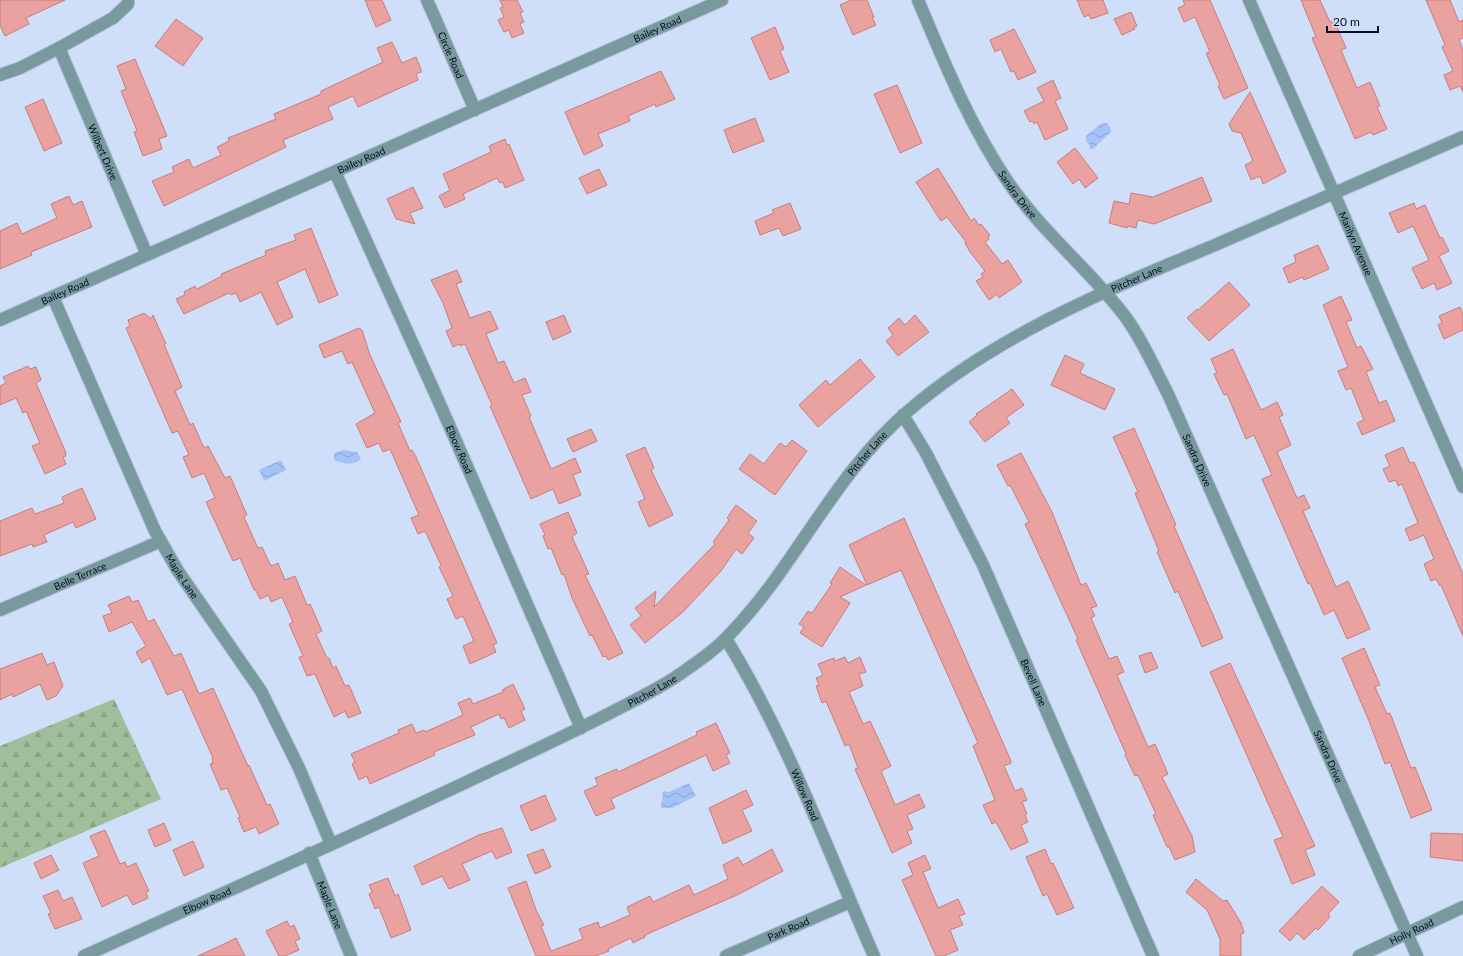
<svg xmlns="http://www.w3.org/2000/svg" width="1463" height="956" viewBox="0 0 1463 956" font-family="Lato,sans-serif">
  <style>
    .forest { fill: url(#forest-firs) }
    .water { fill: url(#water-waves) }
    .building { fill: #e9a29f; stroke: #ca7c7a }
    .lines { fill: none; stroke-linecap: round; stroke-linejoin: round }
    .minor-casing { stroke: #afbdd7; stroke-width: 14 }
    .minor { stroke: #789a9c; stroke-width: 12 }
    .labels { text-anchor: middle; stroke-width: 4; stroke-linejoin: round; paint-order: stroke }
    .street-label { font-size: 10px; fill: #030c22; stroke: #d0dff9 }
  </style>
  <defs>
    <pattern id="forest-firs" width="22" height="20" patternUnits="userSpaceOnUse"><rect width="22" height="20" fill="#9fbe9a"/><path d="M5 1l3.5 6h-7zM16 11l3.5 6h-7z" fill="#87a284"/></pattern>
    <pattern id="water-waves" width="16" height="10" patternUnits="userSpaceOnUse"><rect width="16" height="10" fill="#a3c2f8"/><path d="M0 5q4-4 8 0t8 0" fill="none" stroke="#8ba6d4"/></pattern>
  </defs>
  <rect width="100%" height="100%" fill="#d0dff9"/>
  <polygon class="forest" points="114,699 161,799 0,868 0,746"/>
  <g class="water">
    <polygon points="1102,123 1107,123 1110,127 1111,132 1093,149 1089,148 1090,146 1086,141 1086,136"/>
    <path d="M343,450l14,2 4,7c-8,7 -18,5 -27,1v-7z"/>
    <polygon points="281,460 286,470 264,481 259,470"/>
    <polygon points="689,783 696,796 672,808 661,808 663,791 669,792"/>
  </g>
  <g class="building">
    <polygon points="0,0 65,0 26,18 29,24 5,36 0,25"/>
    <polygon points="365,0 382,0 391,20 376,27"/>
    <polygon points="500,0 517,0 523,12 520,13 524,22 520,24 524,33 512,38 509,30 504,32 498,20 504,17 500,8 503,7"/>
    <polygon points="851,0 867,0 874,17 872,17 876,25 853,35 840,5"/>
    <polygon points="1077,0 1103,0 1108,13 1091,19 1089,15 1084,17"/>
    <polygon points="1183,0 1210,0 1248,88 1224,99 1218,86 1220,85 1206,53 1210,52 1195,17 1184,22 1178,8 1185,5"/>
    <polygon points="1301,0 1320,0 1330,22 1334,20 1346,48 1341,50 1357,88 1370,82 1380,106 1377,107 1387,129 1373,135 1371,132 1355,139 1312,38 1316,37"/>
    <polygon points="1426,0 1450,0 1459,22 1463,20 1463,38 1459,40 1463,50 1463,92 1460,86 1450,90 1444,75 1453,71 1442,47 1445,45"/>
    <polygon points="1131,12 1137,26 1134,27 1135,29 1122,35 1114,19"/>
    <polygon points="176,19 203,38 183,66 155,46"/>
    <polygon points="775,27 784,49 780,51 789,72 770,80 751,38"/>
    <polygon points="1014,29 1036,72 1018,80 1014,71 1011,72 1001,49 995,52 990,40"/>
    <polygon points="392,42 402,63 416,57 421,69 421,72 416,74 418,80 358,107 353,96 328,107 333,119 283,140 286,147 164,206 152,181 174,172 172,167 189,159 193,168 217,157 221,155 217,147 229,141 228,138 276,119 274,114 321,94 321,91 383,62 377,48"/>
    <polygon points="135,59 167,136 159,139 162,149 143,156 134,132 137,131 121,91 126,89 117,66"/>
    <polygon points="661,71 675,99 656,107 655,104 628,116 630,121 598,134 603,146 584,155 565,112"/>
    <polygon points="1053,80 1061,98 1055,101 1068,129 1045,140 1037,122 1034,124 1033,121 1030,122 1024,111 1044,101 1037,88"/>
    <polygon points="897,85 922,143 900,153 874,94"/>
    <polygon points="1250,92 1286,172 1263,184 1260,176 1251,180 1245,165 1253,161 1241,133 1232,131 1229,124"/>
    <polygon points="43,99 62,143 44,151 25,107"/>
    <polygon points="755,118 764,141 733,153 724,130"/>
    <polygon points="505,139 507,145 509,144 524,180 505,188 503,182 500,183 497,178 463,194 465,199 445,208 439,196 450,190 443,174 491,152 489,146"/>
    <polygon points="1075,148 1098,178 1085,188 1079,179 1073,184 1057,162"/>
    <polygon points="938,168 971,221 974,218 979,225 981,224 990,235 988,237 989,239 985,242 1002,264 1008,260 1022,282 999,298 997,294 989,300 976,281 983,277 981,274 985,271 970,252 965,243 966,242 947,217 941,221 916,182"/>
    <polygon points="599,169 607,185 587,194 579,178"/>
    <polygon points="1202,177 1212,201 1154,224 1138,220 1136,228 1128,226 1127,228 1109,223 1114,201 1129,204 1131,193 1153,197"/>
    <polygon points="413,187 423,208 410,213 415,224 396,219 387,199"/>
    <polygon points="69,196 73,205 82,201 92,227 31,252 32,255 0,269 0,231 17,223 22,234 57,218 51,204"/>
    <polygon points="790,203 801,229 783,236 779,228 760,235 755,221 774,213 772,210"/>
    <polygon points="1414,203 1416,209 1425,205 1440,238 1442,237 1449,251 1439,256 1452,283 1437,290 1434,283 1422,289 1412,268 1429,260 1413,226 1398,233 1389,213"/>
    <polygon points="311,228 338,295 319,303 305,269 277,282 293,317 277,325 261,292 240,302 236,293 231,295 229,293 184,314 176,299 185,295 184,292 195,286 197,289 222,276 221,274 266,255 265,251 296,240 294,235"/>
    <polygon points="1318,245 1329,269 1304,280 1303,277 1289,283 1283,268 1296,262 1294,255"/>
    <polygon points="457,270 462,282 456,284 470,318 490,311 498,329 486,334 498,363 504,361 514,383 525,378 531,392 522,395 531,416 529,417 551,469 575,458 581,472 573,475 581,495 559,504 553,489 531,499 490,406 492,405 465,344 460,346 459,344 453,347 446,331 452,328 443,303 431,280"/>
    <polygon points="1229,282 1250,305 1209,341 1187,318 1197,309 1198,310"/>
    <polygon points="1341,296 1352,320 1346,322 1357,348 1361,346 1373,369 1366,372 1379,403 1386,400 1395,421 1362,435 1357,423 1364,420 1351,388 1346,390 1338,371 1348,367 1323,305"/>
    <polygon points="1460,307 1463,314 1463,330 1444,339 1438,325 1442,323 1439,316"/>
    <polygon points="144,313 151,319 153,315 166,344 164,344 182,387 175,391 190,425 193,423 204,448 208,446 225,478 230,476 247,515 244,517 258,548 262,547 271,566 278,563 285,580 295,576 307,605 310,604 322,631 316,634 327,658 329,658 333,668 336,666 345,686 349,685 361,713 348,718 345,711 334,717 315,674 307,676 299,657 303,656 289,624 293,622 282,597 271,602 269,595 260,599 255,589 254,590 240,558 233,561 206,502 215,498 204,473 192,478 183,457 189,455 178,431 172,433 126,328 130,326 128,320"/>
    <polygon points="564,315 571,332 553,340 546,322"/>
    <polygon points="915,315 929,332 898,356 886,341 893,335 888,328 899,318 905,325"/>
    <polygon points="359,328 362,330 370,355 401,422 398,423 410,451 412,450 416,457 497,643 493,645 496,652 470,664 463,646 474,641 463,616 456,619 447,599 453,596 439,567 441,565 425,531 418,534 411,518 419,515 390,449 383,452 379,443 367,448 356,424 375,413 352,362 348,364 342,351 324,358 319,345"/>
    <polygon points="1233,349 1261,410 1277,402 1283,415 1279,417 1291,445 1277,452 1297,498 1304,495 1310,508 1303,511 1336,587 1348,581 1370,629 1347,639 1334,610 1324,615 1310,583 1308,584 1262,479 1272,475 1254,435 1246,439 1227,394 1224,395 1214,374 1217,373 1211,359"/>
    <polygon points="1065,355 1084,364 1080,373 1115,389 1105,410 1051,385"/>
    <polygon points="860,359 875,377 818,427 799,405 826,380 830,385"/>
    <polygon points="28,366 30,369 36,367 41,380 36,383 66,453 65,453 66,456 63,457 66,464 45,474 32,446 40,443 26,411 23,413 16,398 0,405 0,386 6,383 3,377"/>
    <polygon points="1012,389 1024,405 1006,418 1010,423 985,442 969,422 977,415 976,414"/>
    <polygon points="1134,428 1176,525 1174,526 1223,638 1202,647 1178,591 1175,593 1157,552 1159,551 1135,493 1138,492 1113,437"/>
    <polygon points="591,429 597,441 573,452 567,439"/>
    <polygon points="792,440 807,451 775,495 739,469 750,454 764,464 780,443 786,447"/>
    <polygon points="645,447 654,468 651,470 673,515 649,527 638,502 645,499 626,455"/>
    <polygon points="1403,447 1410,463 1414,462 1463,574 1463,636 1441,585 1440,586 1436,579 1431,581 1424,564 1434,559 1424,535 1410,541 1405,529 1418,523 1402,484 1398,486 1396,480 1389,482 1383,469 1390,466 1385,455"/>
    <polygon points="1021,453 1052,512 1081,585 1086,583 1097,606 1091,608 1095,616 1091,618 1109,659 1117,656 1124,672 1117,675 1148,747 1155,744 1168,774 1162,777 1192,836 1195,852 1175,860 1169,847 1167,847 1153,815 1156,814 1138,775 1135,776 1125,755 1126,754 1076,640 1078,639 1025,524 1029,522 1010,485 1008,486 997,465"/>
    <polygon points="82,488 96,519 76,528 73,522 44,535 47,542 33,547 32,544 0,556 0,521 32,508 35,514 64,503 62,497"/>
    <polygon points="736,505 757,521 748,533 754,538 742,554 736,549 721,571 684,611 645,643 630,625 641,616 635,608 656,591 654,607 715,544 713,542 729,520 727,518"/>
    <polygon points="568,512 577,533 572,537 589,574 585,575 623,653 608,660 606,656 603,657 592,635 590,636 572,598 564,574 562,575 551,548 548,549 543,536 545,535 540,524"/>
    <polygon points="904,518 1011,761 1011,763 1004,766 1015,791 1022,788 1027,800 1022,802 1027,814 1025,815 1028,822 1021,825 1028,842 1011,850 996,822 992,824 983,805 995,800 973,746 978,743 901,570 867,585 849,545"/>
    <polygon points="840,567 866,585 840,597 850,603 822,647 800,633 804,627 799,624 808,611 812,613 832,584 830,583"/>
    <polygon points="129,596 132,602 138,600 148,622 154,619 174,656 181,653 199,694 213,688 248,766 249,765 267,805 270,804 279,824 259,834 256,827 244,832 238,818 240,817 227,788 221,790 210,764 213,763 212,759 213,758 182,689 167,695 150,658 142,663 136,652 146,646 132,622 109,632 103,616 112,613 108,605"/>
    <polygon points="1364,648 1380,685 1375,687 1387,714 1390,713 1411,768 1415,767 1432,810 1411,818 1390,762 1385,764 1369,721 1342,658"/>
    <polygon points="1151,652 1158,668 1145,673 1139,656"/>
    <polygon points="42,653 47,665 54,662 63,686 56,696 47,700 40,684 13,697 12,694 0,700 0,669"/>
    <polygon points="845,657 848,663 860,657 866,672 859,674 863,686 849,692 863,724 870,721 891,766 881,771 895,805 919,794 925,807 907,815 913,829 907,831 912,843 892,853 855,769 858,768 849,744 845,746 826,701 822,703 816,686 819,685 816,678 823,675 818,664 834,658 835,661"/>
    <polygon points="1230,663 1315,846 1305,850 1315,875 1292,884 1274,840 1283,837 1210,672"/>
    <polygon points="513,684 525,709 521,711 525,720 509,728 504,718 501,719 499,714 471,727 475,735 434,752 435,755 370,784 367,776 359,780 352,764 355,762 351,754 399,733 398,730 412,724 416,733 424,730 425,732 463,715 458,703 470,698 473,704 503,692 502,690"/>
    <polygon points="716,723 730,753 726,755 730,763 713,771 706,755 611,799 615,808 596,816 584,791 598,785 595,778 617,769 618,772 697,735 696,732"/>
    <polygon points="746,790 753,805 742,810 752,831 723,844 709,808"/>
    <polygon points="545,795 556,820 531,831 520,806"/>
    <polygon points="164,823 171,840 155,847 148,830"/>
    <polygon points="502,828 512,852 496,859 492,851 462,864 470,880 449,889 442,876 422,885 414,866 479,835"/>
    <polygon points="105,830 120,864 125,862 127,867 136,863 149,891 146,892 148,898 133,905 127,895 102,907 83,863 99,856 90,836"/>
    <polygon points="1431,833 1463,834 1463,861 1430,857"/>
    <polygon points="193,841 204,867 184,876 173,850"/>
    <polygon points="543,849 551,867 535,874 527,855"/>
    <polygon points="772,849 783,871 737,895 654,931 644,936 645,937 633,943 631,938 608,949 609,951 596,956 536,956 508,888 526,881 536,910 544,925 541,926 551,951 583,939 579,929 598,922 600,928 630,915 627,907 650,896 653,902 689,885 694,895 728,879 723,865 738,857 743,865"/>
    <polygon points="1045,849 1051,864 1053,863 1074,908 1057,915 1047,894 1043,896 1026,857"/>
    <polygon points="51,855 59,870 41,879 34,863"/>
    <polygon points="925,855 931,869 923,872 938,908 958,899 965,914 959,916 963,925 950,930 958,950 944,956 936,956 902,880 913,875 908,863"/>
    <polygon points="388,878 395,896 398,894 411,930 391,938 379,907 375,909 369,894 372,892 369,885"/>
    <polygon points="1196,879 1223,901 1227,900 1241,923 1244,933 1241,934 1241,956 1220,956 1220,939 1207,910 1186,892"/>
    <polygon points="1322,886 1339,902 1328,914 1330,917 1318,930 1316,928 1304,940 1297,933 1290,941 1279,931"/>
    <polygon points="58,890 63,901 72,897 82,919 55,929 48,914 51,913 43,896"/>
    <polygon points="287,921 290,927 294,925 300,939 295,941 299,950 285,956 279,956 266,931"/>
    <polygon points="236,938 245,956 198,956 226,943"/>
  </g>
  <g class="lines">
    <g class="minor-casing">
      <g id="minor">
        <path id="s1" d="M427,0l48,110"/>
        <path id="s2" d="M918,0c26,62 52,126 90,182 33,49 80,86 116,133 18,24 30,52 44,79l249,562"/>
        <path id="s3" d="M1249,0l214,487"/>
        <path id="s4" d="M59,48l88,207"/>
        <polyline points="0,75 20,68 59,48 113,18 128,4 128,0"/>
        <path id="s5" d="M335,172l104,230 142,326"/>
        <path id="s6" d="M53,297l102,234 23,40 83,120 38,77 32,76"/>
        <path id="s7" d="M0,320l722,-320"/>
        <path id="s8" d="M903,415l23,38 57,112 170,391"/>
        <path id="s9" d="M0,610l161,-69"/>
        <path id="s10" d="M726,639c61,99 101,210 148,317"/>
        <path id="s11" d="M309,853l42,103"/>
        <path id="s12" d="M84,956c136,-62 274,-122 410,-187 39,-18 79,-37 118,-57 27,-14 54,-27 78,-45 13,-9 27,-19 38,-31 67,-68 105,-161 179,-224 89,-77 200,-122 308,-167 83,-36 165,-72 248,-108"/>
        <path id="s13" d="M726,956l124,-54"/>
        <path id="s14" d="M1359,956l104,-49"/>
      </g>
    </g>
    <use href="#minor" class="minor"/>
  </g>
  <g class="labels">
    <g class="street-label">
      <text dy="4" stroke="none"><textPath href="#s7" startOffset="719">Bailey Road</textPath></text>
      <text dy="4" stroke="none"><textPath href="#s1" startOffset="60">Circle Road</textPath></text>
      <text dy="4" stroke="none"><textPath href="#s4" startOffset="113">Wilbert Drive</textPath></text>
      <text dy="4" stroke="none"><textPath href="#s7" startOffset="395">Bailey Road</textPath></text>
      <text dy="4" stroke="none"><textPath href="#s2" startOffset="219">Sandra Drive</textPath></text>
      <text dy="4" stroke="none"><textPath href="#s3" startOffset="266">Marilyn Avenue</textPath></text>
      <text dy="4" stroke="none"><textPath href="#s12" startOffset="1275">Pitcher Lane</textPath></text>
      <text dy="4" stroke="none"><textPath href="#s7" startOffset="71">Bailey Road</textPath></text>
      <text dy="4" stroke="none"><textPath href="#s5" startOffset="304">Elbow Road</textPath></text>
      <text dy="4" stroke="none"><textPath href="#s12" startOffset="951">Pitcher Lane</textPath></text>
      <text dy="4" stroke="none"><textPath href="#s2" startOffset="543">Sandra Drive</textPath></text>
      <text dy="4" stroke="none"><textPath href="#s9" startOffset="87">Belle Terrace</textPath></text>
      <text dy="4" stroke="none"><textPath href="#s6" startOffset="308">Maple Lane</textPath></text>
      <text dy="4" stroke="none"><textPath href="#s8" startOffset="298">Bevell Lane</textPath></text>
      <text dy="4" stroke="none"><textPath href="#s12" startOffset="627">Pitcher Lane</textPath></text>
      <text dy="4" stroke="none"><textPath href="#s2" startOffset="867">Sandra Drive</textPath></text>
      <text dy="4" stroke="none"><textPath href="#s10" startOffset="175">Willow Road</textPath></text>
      <text dy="4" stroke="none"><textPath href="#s12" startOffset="135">Elbow Road</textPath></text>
      <text dy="4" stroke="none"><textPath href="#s11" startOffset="56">Maple Lane</textPath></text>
      <text dy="4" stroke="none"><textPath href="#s13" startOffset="68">Park Road</textPath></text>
      <text dy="4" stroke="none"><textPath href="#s14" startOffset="58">Holly Road</textPath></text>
    </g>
  </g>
  <path d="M1327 26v6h51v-6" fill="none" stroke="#030c22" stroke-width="2"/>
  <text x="1333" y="26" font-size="12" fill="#030c22" stroke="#d0dff9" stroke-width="3" paint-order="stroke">20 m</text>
</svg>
